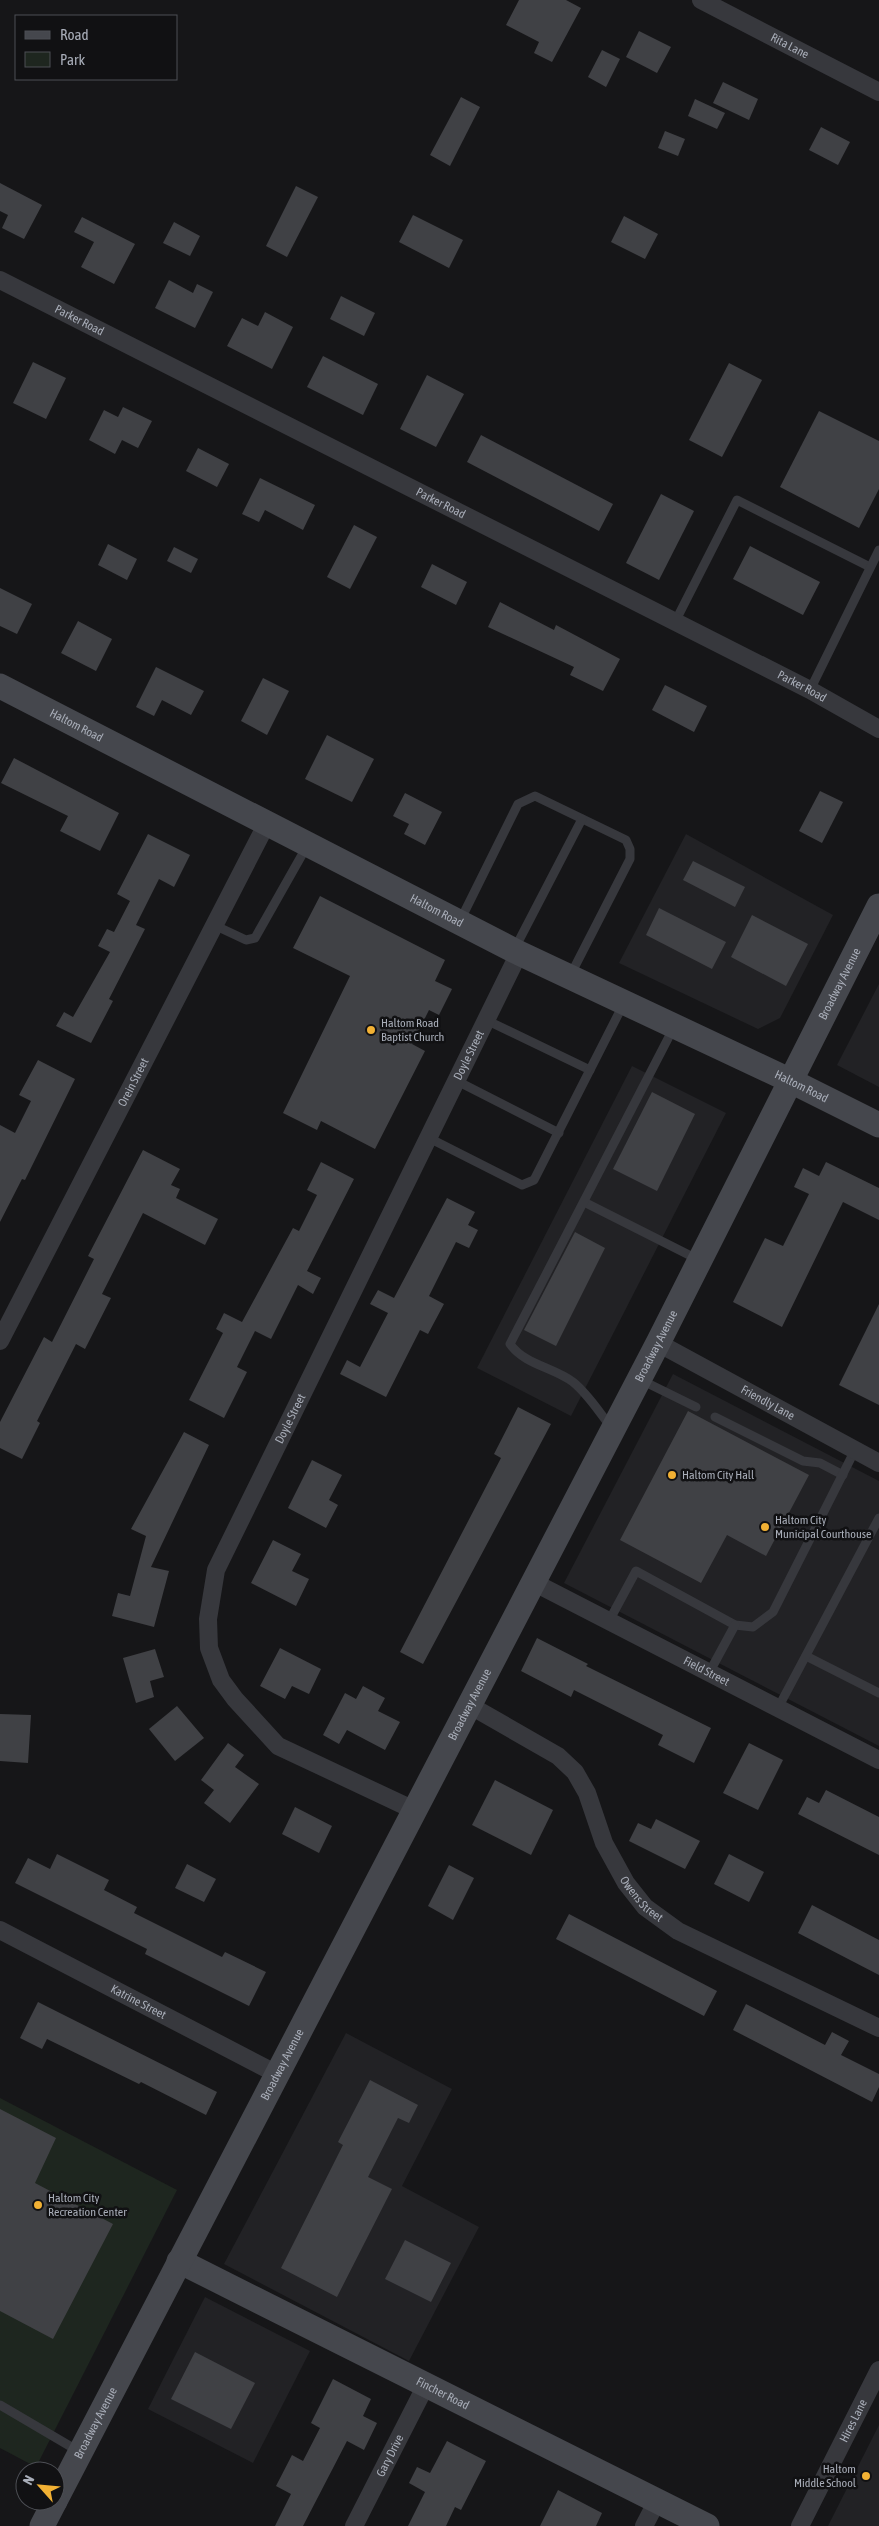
<svg xmlns="http://www.w3.org/2000/svg" width="879" height="2526" viewBox="0 0 879 2526" font-family="'Asap Condensed',sans-serif">
  <style>
    .built { fill: #222225 }
    .park { fill: #1e261f }
    .building { fill: #404145 }
    .lines { fill: none; stroke-linecap: round; stroke-linejoin: round }
    .lane { stroke: #37383d; stroke-width: 9 }
    .street { stroke: #37383d; stroke-width: 18 }
    .secondary { stroke: #45474d; stroke-width: 25 }
    .poi-dot { fill: #f2b134; stroke: #111113; stroke-width: 2 }
    .labels { text-anchor: middle; stroke-width: 5; stroke-linejoin: round; paint-order: stroke }
    .street-label { font-size: 12px; fill: #a8adb8; stroke: #111113 }
    .poi-label { font-size: 12px; fill: #a8adb8; stroke: #111113; text-anchor: start }
  </style>
  <rect width="100%" height="100%" fill="#161618"/>
  <g class="built">
    <polygon points="686,834 833,915 780,1018 758,1029 619,963"/>
    <polygon points="879,984 879,1087 837,1065"/>
    <polygon points="632,1066 726,1113 571,1416 477,1368"/>
    <polygon points="673,1374 879,1481 879,1746 564,1583"/>
    <polygon points="346,2033 452,2089 402,2186 479,2227 409,2361 224,2264"/>
    <polygon points="205,2297 310,2351 253,2463 148,2409"/>
    <polygon points="879,2425 879,2526 828,2526"/>
  </g>
  <polygon class="park" points="0,2098 177,2190 36,2467 0,2448"/>
  <g class="building">
    <polygon points="519,0 566,0 581,8 552,62 534,53 539,42 506,25"/>
    <polygon points="639,31 671,47 657,73 626,57"/>
    <polygon points="602,50 620,59 606,87 588,77"/>
    <polygon points="723,82 758,99 749,120 713,103"/>
    <polygon points="461,97 480,107 450,166 430,155"/>
    <polygon points="695,99 725,113 717,129 688,116"/>
    <polygon points="821,127 850,142 838,165 809,150"/>
    <polygon points="665,131 685,139 678,156 658,148"/>
    <polygon points="0,183 42,205 24,239 2,228 8,215 0,211"/>
    <polygon points="296,186 318,197 287,257 266,246"/>
    <polygon points="413,215 463,240 449,268 399,242"/>
    <polygon points="624,216 658,234 645,259 611,242"/>
    <polygon points="82,217 135,244 114,284 81,267 94,242 74,232"/>
    <polygon points="174,222 200,236 190,256 163,243"/>
    <polygon points="169,280 193,293 197,284 213,292 195,328 155,308"/>
    <polygon points="341,296 375,313 364,336 330,319"/>
    <polygon points="265,312 293,327 272,369 227,346 242,318 258,326"/>
    <polygon points="323,356 378,384 363,415 307,387"/>
    <polygon points="33,362 66,378 46,419 13,403"/>
    <polygon points="729,363 762,380 722,457 689,440"/>
    <polygon points="427,375 464,394 436,447 400,429"/>
    <polygon points="123,407 152,421 138,448 122,440 115,454 89,440 104,410 118,417"/>
    <polygon points="819,411 879,441 879,489 859,528 780,487"/>
    <polygon points="481,435 613,504 599,531 467,462"/>
    <polygon points="198,448 229,464 217,487 186,471"/>
    <polygon points="260,478 315,505 303,530 265,510 259,522 242,514"/>
    <polygon points="661,494 694,511 659,580 626,563"/>
    <polygon points="354,525 377,537 350,589 327,577"/>
    <polygon points="108,544 137,559 127,580 98,565"/>
    <polygon points="750,546 820,582 803,615 733,579"/>
    <polygon points="174,547 198,559 191,573 167,561"/>
    <polygon points="432,564 467,582 456,605 421,587"/>
    <polygon points="0,588 32,604 17,634 0,626"/>
    <polygon points="500,602 554,630 556,625 620,659 603,691 570,675 574,667 488,627"/>
    <polygon points="78,621 112,639 96,671 61,653"/>
    <polygon points="156,667 204,691 191,715 162,700 154,716 136,707"/>
    <polygon points="263,678 289,691 267,735 241,721"/>
    <polygon points="665,685 707,706 694,732 652,710"/>
    <polygon points="327,735 374,759 352,802 305,779"/>
    <polygon points="14,758 119,813 100,851 60,831 68,816 1,783"/>
    <polygon points="820,791 843,802 822,843 799,831"/>
    <polygon points="405,793 442,812 425,845 404,834 409,824 393,816"/>
    <polygon points="148,834 190,855 174,887 159,879 136,925 145,929 109,999 113,1001 91,1043 56,1026 64,1012 73,1017 110,952 98,946 107,929 114,932 130,901 117,894"/>
    <polygon points="693,861 745,887 735,907 683,880"/>
    <polygon points="320,896 445,960 435,981 452,989 439,1015 429,1010 412,1044 425,1051 375,1149 321,1121 317,1130 283,1113 350,976 293,948"/>
    <polygon points="659,908 726,942 712,969 646,935"/>
    <polygon points="752,915 808,944 786,986 731,957"/>
    <polygon points="38,1060 75,1079 25,1180 22,1179 0,1222 0,1125 15,1133 31,1101 19,1095"/>
    <polygon points="652,1092 695,1114 657,1191 613,1169"/>
    <polygon points="143,1150 180,1169 171,1185 180,1189 176,1198 218,1219 205,1245 143,1213 102,1294 111,1298 85,1349 76,1344 37,1421 40,1423 22,1459 0,1448 0,1422 44,1337 52,1342 94,1259 88,1256"/>
    <polygon points="321,1162 354,1179 307,1271 321,1278 313,1294 298,1285 271,1339 255,1331 237,1367 247,1372 224,1418 189,1400 223,1333 216,1329 224,1313 242,1322 293,1228 299,1231 317,1195 307,1190"/>
    <polygon points="826,1162 879,1188 879,1220 843,1202 782,1327 733,1302 765,1238 783,1246 809,1194 794,1187 803,1168 819,1176"/>
    <polygon points="447,1198 475,1212 468,1225 478,1230 469,1248 456,1242 429,1296 444,1304 428,1334 420,1330 386,1397 340,1374 347,1360 360,1367 388,1313 370,1304 378,1290 394,1298"/>
    <polygon points="575,1232 605,1248 556,1346 524,1330"/>
    <polygon points="879,1304 879,1405 839,1385"/>
    <polygon points="518,1407 551,1424 423,1664 400,1652 501,1458 494,1454"/>
    <polygon points="688,1411 809,1475 766,1556 727,1535 701,1583 620,1540"/>
    <polygon points="184,1432 209,1445 151,1567 169,1571 154,1627 112,1616 118,1593 130,1596 146,1536 131,1529"/>
    <polygon points="312,1460 342,1475 329,1500 338,1505 326,1528 288,1508"/>
    <polygon points="273,1540 301,1554 292,1571 309,1579 296,1606 251,1583"/>
    <polygon points="537,1638 588,1664 586,1666 711,1728 694,1763 658,1745 663,1735 574,1690 571,1697 521,1671"/>
    <polygon points="280,1648 321,1669 309,1694 292,1686 285,1699 260,1686"/>
    <polygon points="155,1649 164,1677 150,1681 154,1697 136,1703 123,1658"/>
    <polygon points="363,1686 385,1698 378,1711 400,1722 385,1750 347,1730 339,1744 323,1735 345,1693 356,1699"/>
    <polygon points="177,1706 204,1738 175,1761 149,1729"/>
    <polygon points="0,1714 31,1715 28,1763 0,1761"/>
    <polygon points="228,1743 244,1755 235,1767 259,1784 230,1823 204,1803 214,1790 201,1780"/>
    <polygon points="749,1743 783,1760 758,1810 723,1793"/>
    <polygon points="495,1780 553,1810 531,1855 472,1825"/>
    <polygon points="826,1790 879,1817 879,1855 798,1814 807,1797 819,1803"/>
    <polygon points="295,1807 332,1826 319,1853 282,1834"/>
    <polygon points="656,1819 700,1841 685,1869 629,1841 638,1823 651,1829"/>
    <polygon points="57,1854 109,1880 104,1890 137,1907 134,1913 222,1957 225,1952 266,1972 249,2006 145,1954 147,1949 15,1883 28,1858 50,1869"/>
    <polygon points="729,1854 764,1872 749,1902 714,1884"/>
    <polygon points="187,1864 216,1879 204,1902 175,1888"/>
    <polygon points="449,1865 474,1878 453,1920 428,1906"/>
    <polygon points="812,1905 879,1940 879,1975 798,1933"/>
    <polygon points="569,1914 717,1991 704,2016 556,1939"/>
    <polygon points="38,2002 217,2092 206,2115 141,2082 139,2084 47,2039 42,2049 20,2038"/>
    <polygon points="746,2004 825,2045 832,2032 849,2041 841,2055 879,2074 879,2087 872,2102 733,2030"/>
    <polygon points="370,2080 418,2105 409,2123 398,2118 368,2177 392,2189 337,2297 281,2268 343,2145 338,2142"/>
    <polygon points="0,2109 56,2138 35,2183 113,2224 53,2339 0,2311"/>
    <polygon points="405,2240 451,2263 431,2302 385,2279"/>
    <polygon points="195,2352 255,2383 231,2429 171,2399"/>
    <polygon points="333,2379 371,2399 363,2416 377,2423 364,2450 347,2441 303,2526 275,2526 291,2494 276,2486 292,2455 303,2461 320,2428 311,2423"/>
    <polygon points="447,2441 486,2461 461,2510 455,2507 446,2526 408,2526 425,2492 409,2483 417,2467 430,2473"/>
    <polygon points="558,2490 602,2513 596,2526 540,2526"/>
  </g>
  <g class="lines">
    <g class="lane">
      <polyline points="675,622 737,500 870,567"/>
      <polyline points="810,690 879,550"/>
      <polyline points="460,921 518,804 535,796 626,840 630,849 630,859 570,976"/>
      <polyline points="214,925 246,940 255,938 307,846"/>
      <polyline points="514,950 582,819"/>
      <polyline points="486,1020 590,1070"/>
      <polyline points="457,1081 559,1133"/>
      <polyline points="429,1138 522,1185 534,1180 623,1005"/>
      <polyline points="584,1202 697,1259"/>
      <polyline points="641,1380 696,1407"/>
      <polyline points="715,1417 803,1461 820,1463 843,1475"/>
      <path d="M611,1427c-12,-15 -23,-33 -38,-45 -20,-15 -48,-17 -63,-38l164,-317"/>
      <polyline points="609,1621 636,1571 735,1625 753,1627 773,1612 855,1450"/>
      <polyline points="806,1656 879,1693"/>
      <polyline points="709,1673 735,1625"/>
      <polyline points="778,1708 879,1518"/>
      <polyline points="0,2405 80,2452"/>
    </g>
    <g class="street">
      <path id="s1" d="M701,0l178,92"/>
      <path id="s2" d="M0,280l810,410 69,39"/>
      <path id="s3" d="M0,1341l267,-518"/>
      <path id="s4" d="M658,1343l221,120"/>
      <path id="s5" d="M533,1582l346,178"/>
      <path id="s6" d="M469,1705l89,51 17,16 12,21 17,50 22,40 19,24 33,24 201,97"/>
      <path id="s7" d="M414,1810l-136,-64 -43,-47 -14,-19 -12,-32 -1,-29 8,-49 303,-617"/>
      <path id="s8" d="M0,1930l277,144"/>
      <path id="s9" d="M354,2526l72,-141"/>
      <polyline points="644,2526 657,2501"/>
      <path id="s10" d="M800,2526l79,-156"/>
    </g>
    <g class="secondary">
      <path id="s11" d="M0,686l519,267 270,127 90,45"/>
      <path id="s12" d="M179,2261l528,265"/>
      <path id="s13" d="M55,2501l603,-1158 221,-437"/>
      <polyline points="42,2526 55,2501"/>
    </g>
  </g>
  <g class="poi-dot">
    <circle cx="371" cy="1030" r="5"/>
    <circle cx="672" cy="1475" r="5"/>
    <circle cx="765" cy="1527" r="5"/>
    <circle cx="38" cy="2205" r="5"/>
    <circle cx="866" cy="2476" r="5"/>
  </g>
  <g class="labels">
    <g class="street-label">
      <text dy="4" stroke="none"><textPath href="#s1" startOffset="100">Rita Lane</textPath></text>
      <text dy="4" stroke="none"><textPath href="#s2" startOffset="89">Parker Road</textPath></text>
      <text dy="4" stroke="none"><textPath href="#s2" startOffset="494">Parker Road</textPath></text>
      <text dy="4" stroke="none"><textPath href="#s2" startOffset="899">Parker Road</textPath></text>
      <text dy="4" stroke="none"><textPath href="#s11" startOffset="86">Haltom Road</textPath></text>
      <text dy="4" stroke="none"><textPath href="#s11" startOffset="491">Haltom Road</textPath></text>
      <text dy="4" stroke="none"><textPath href="#s13" startOffset="1708">Broadway Avenue</textPath></text>
      <text dy="4" stroke="none"><textPath href="#s7" startOffset="924">Doyle Street</textPath></text>
      <text dy="4" stroke="none"><textPath href="#s3" startOffset="291">Orein Street</textPath></text>
      <text dy="4" stroke="none"><textPath href="#s11" startOffset="896">Haltom Road</textPath></text>
      <text dy="4" stroke="none"><textPath href="#s13" startOffset="1302">Broadway Avenue</textPath></text>
      <text dy="4" stroke="none"><textPath href="#s4" startOffset="125">Friendly Lane</textPath></text>
      <text dy="4" stroke="none"><textPath href="#s7" startOffset="519">Doyle Street</textPath></text>
      <text dy="4" stroke="none"><textPath href="#s5" startOffset="195">Field Street</textPath></text>
      <text dy="4" stroke="none"><textPath href="#s13" startOffset="898">Broadway Avenue</textPath></text>
      <text dy="4" stroke="none"><textPath href="#s6" startOffset="271">Owens Street</textPath></text>
      <text dy="4" stroke="none"><textPath href="#s8" startOffset="156">Katrine Street</textPath></text>
      <text dy="4" stroke="none"><textPath href="#s13" startOffset="492">Broadway Avenue</textPath></text>
      <text dy="4" stroke="none"><textPath href="#s12" startOffset="295">Fincher Road</textPath></text>
      <text dy="4" stroke="none"><textPath href="#s10" startOffset="118">Hires Lane</textPath></text>
      <text dy="4" stroke="none"><textPath href="#s13" startOffset="88">Broadway Avenue</textPath></text>
      <text dy="4" stroke="none"><textPath href="#s9" startOffset="79">Gary Drive</textPath></text>
    </g>
    <g class="poi-label">
      <text x="381" y="1027">Haltom Road<tspan x="381" dy="14">Baptist Church</tspan></text>
      <text x="682" y="1479">Haltom City Hall</text>
      <text x="775" y="1524">Haltom City<tspan x="775" dy="14">Municipal Courthouse</tspan></text>
      <text x="48" y="2202">Haltom City<tspan x="48" dy="14">Recreation Center</tspan></text>
      <text x="856" y="2473" text-anchor="end">Haltom<tspan x="856" dy="14">Middle School</tspan></text>
    </g>
  </g>
  <rect x="15" y="15" width="162" height="65" fill="#111113" stroke="#4d4f55"/>
  <rect x="25" y="31" width="25" height="8" fill="#45474d" stroke="#4d4f55"/>
  <text x="60" y="40" font-size="15" fill="#a8adb8">Road</text>
  <rect x="25" y="52" width="25" height="15" fill="#1e261f" stroke="#4d4f55"/>
  <text x="60" y="65" font-size="15" fill="#a8adb8">Park</text>
  <g transform="translate(40 2486) rotate(297)"><circle r="24" fill="#111113" stroke="#4d4f55"/>
  <path d="M0-4L9 19L0 12L-9 19Z" fill="#f2b134"/>
  <text y="-8" font-size="14" font-weight="bold" text-anchor="middle" fill="#a8adb8">N</text>
  </g>
</svg>
